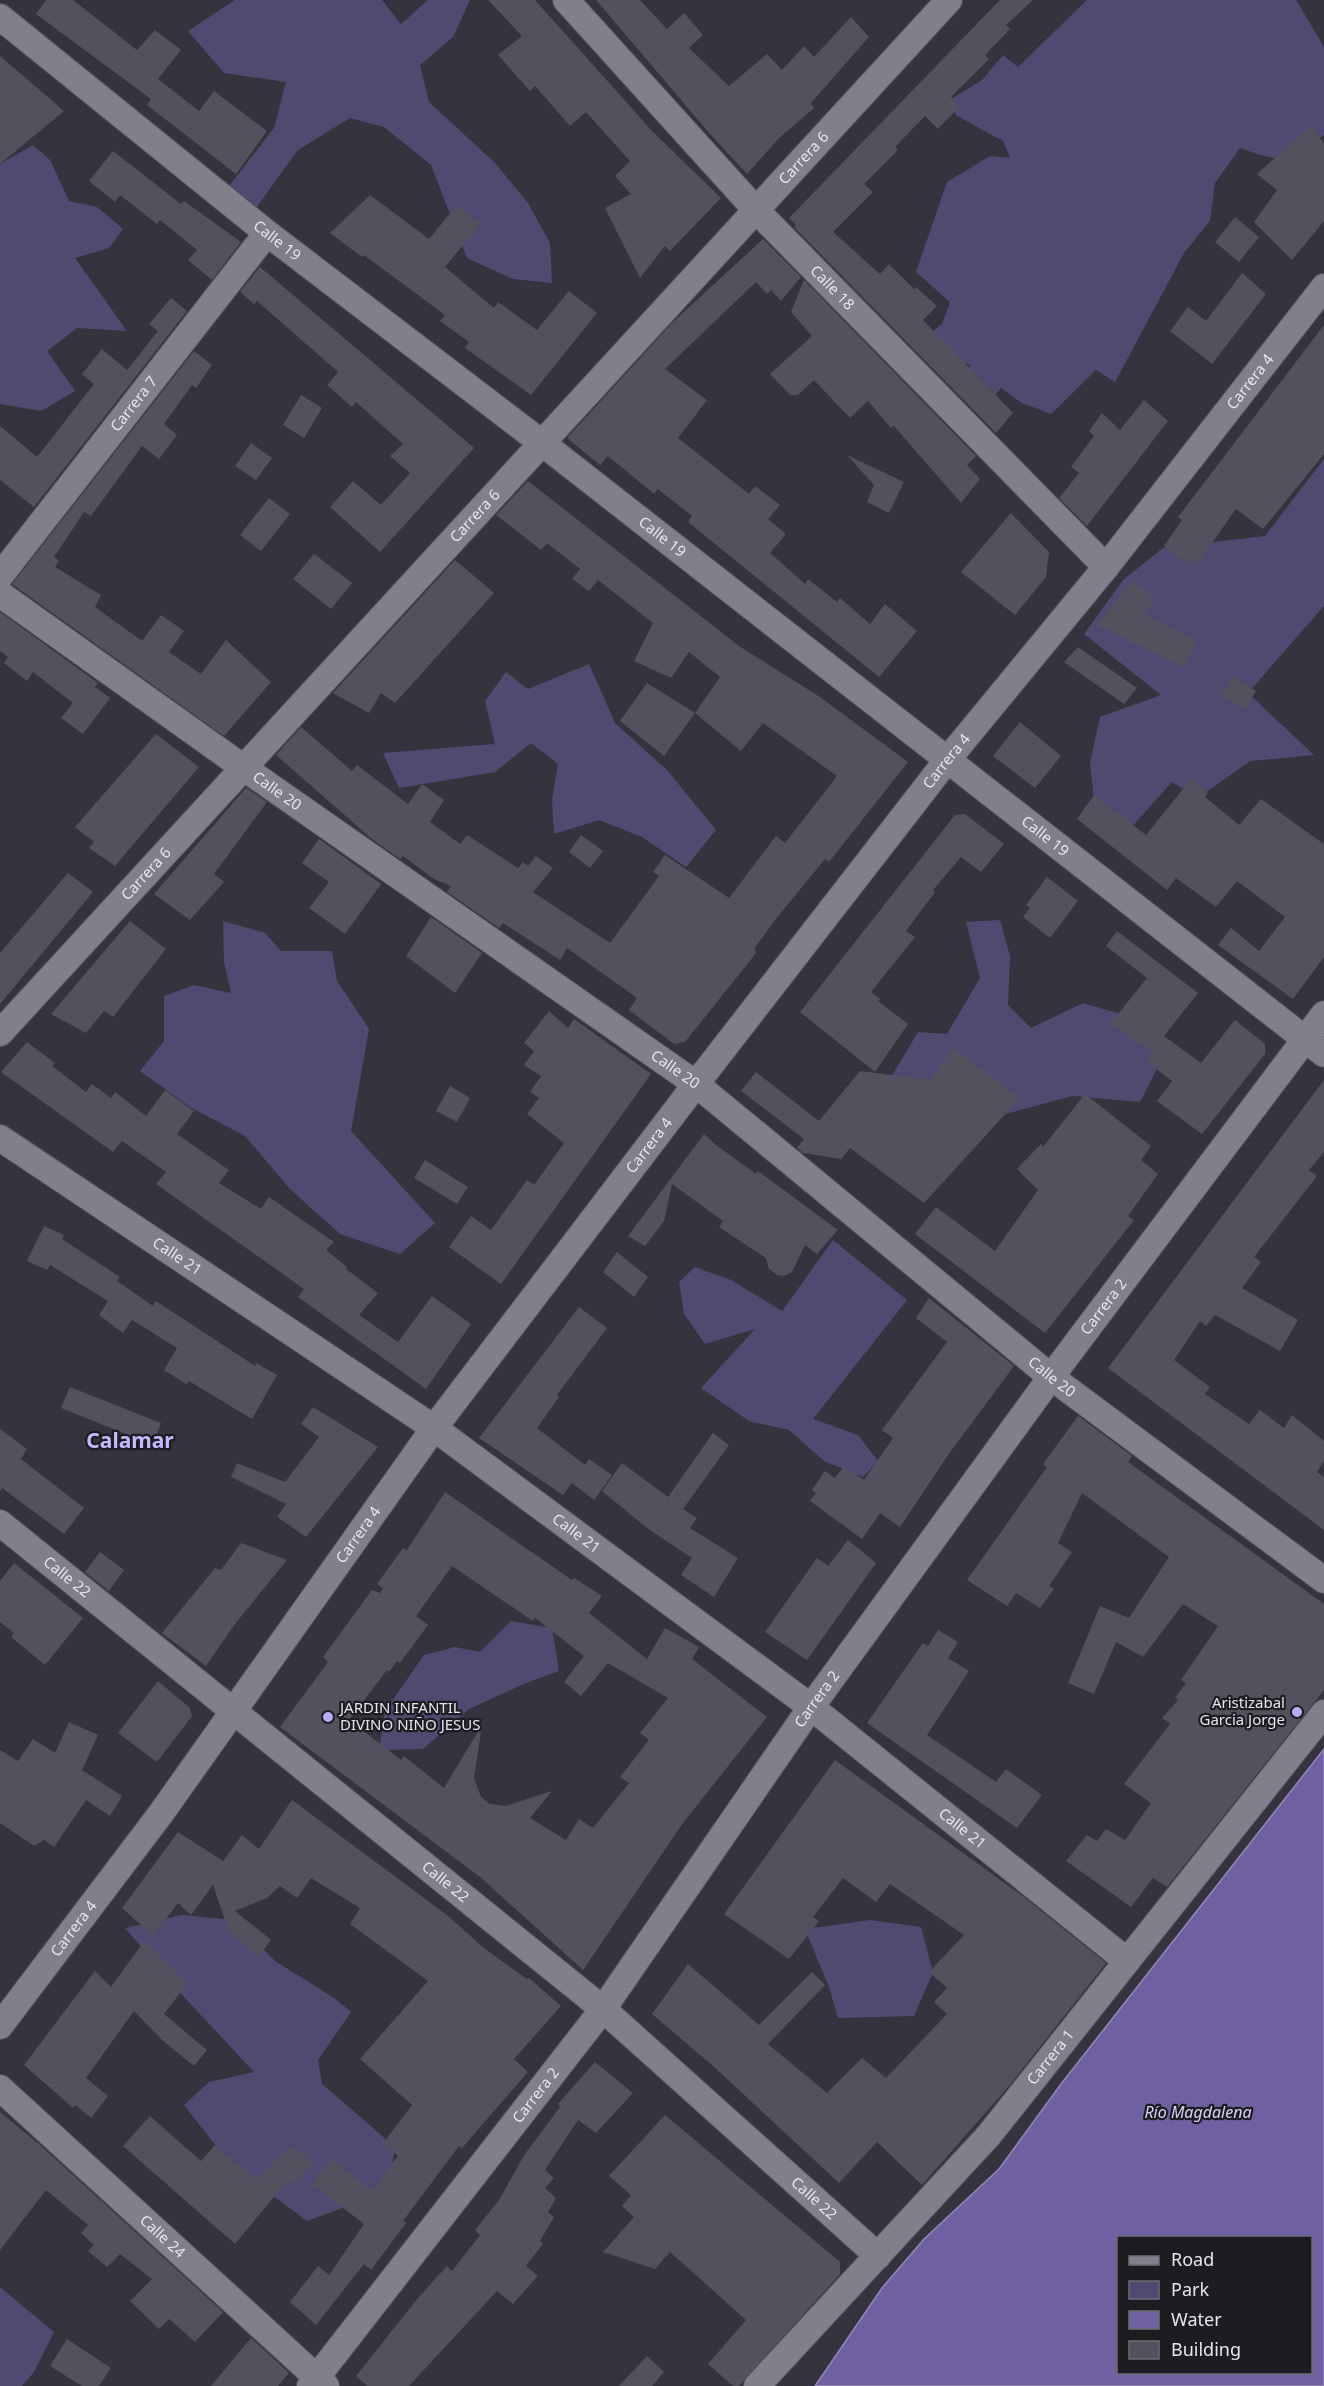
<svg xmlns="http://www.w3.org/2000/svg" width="1324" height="2386" viewBox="0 0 1324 2386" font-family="'Noto Sans',sans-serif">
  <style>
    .green { fill: #524971 }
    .water { fill: #6f60a1; stroke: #9388b8; stroke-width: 1.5; fill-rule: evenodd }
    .building { fill: #53515d; fill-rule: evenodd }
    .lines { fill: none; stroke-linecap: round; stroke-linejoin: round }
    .street-casing { stroke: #515059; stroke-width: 28 }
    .street { stroke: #817f8c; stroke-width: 26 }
    .poi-dot { fill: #baaaf6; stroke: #1d1c21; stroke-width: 2 }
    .labels { text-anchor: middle; stroke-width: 4.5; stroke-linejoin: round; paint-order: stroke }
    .street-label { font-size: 15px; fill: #e6e5ed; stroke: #1d1c21 }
    .poi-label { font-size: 15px; fill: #e6e5ed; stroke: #1d1c21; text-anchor: end }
    .water-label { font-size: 16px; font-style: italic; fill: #d9d2f8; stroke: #1d1c21 }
    .district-label { font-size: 21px; font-weight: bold; fill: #c6b8ff; stroke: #1d1c21 }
  </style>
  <rect width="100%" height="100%" fill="#35333e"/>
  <g class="green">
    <polygon points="235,0 382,0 401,24 428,0 470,0 453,37 420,65 429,102 495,163 528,203 550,243 552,283 513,279 467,258 431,165 384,127 350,118 298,150 256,208 229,186 274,128 286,82 224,73 188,31"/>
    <path d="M1087,0h209l28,47v88c-37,27 -40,29 -84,13l-25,35 -5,38 -26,32 -69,129 -19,-12 -45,44 -29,-11 -21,-15 -16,19 -19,-22 4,-20 -55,-20 27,-21 8,-22 -34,-30 31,-90 43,-26 20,2 -7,-17 -46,-25 -9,-15 34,-21 21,-25 15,12z"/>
    <polygon points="33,145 50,160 69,201 97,207 123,229 109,248 75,258 127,331 77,328 47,351 75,391 41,411 0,404 0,164"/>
    <polygon points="1324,459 1324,606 1248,693 1314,755 1250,761 1198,798 1172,782 1127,832 1095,810 1090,763 1100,717 1161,695 1084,634 1123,580 1163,548 1265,536"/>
    <polygon points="589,664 615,723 667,770 716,830 686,867 642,837 599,820 554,834 552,800 558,764 531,743 495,772 399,788 383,753 495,744 485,701 506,672 528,689"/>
    <polygon points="1000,920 1010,956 1008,1005 1031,1028 1083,1003 1124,1015 1163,1057 1140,1102 1072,1096 999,1116 888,1082 918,1032 947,1034 980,978 966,922"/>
    <polygon points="223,921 265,933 281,951 332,951 337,981 369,1029 351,1131 435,1223 400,1254 340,1234 290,1189 245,1136 190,1107 140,1071 164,1041 164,996 194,985 231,993 224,962"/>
    <polygon points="833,1240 907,1300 813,1419 858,1435 878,1461 863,1477 824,1461 789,1430 749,1421 701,1388 755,1329 705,1344 684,1314 679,1282 695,1267 731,1280 782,1311"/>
    <polygon points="511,1621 552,1628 559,1671 526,1683 469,1709 423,1749 379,1750 385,1711 424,1655 455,1647 480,1652"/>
    <polygon points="182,1915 234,1920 275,1961 334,1998 351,2012 318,2060 322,2084 395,2147 388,2191 307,2221 230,2164 184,2105 209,2082 254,2072 184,1997 125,1928"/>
    <polygon points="870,1920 921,1927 933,1972 914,2016 838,2018 829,1987 805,1929"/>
    <polygon points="0,2287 54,2332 34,2372 22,2386 0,2386"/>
  </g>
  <path class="water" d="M1324,1749v637h-509l67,-98 42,-49 75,-70 62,-85zM1118,2238h192v134h-192z"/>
  <g class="building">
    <polygon points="46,0 73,0 137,50 155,30 181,50 158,79 199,111 214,91 267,131 236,174 147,105 151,99 36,14"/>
    <polygon points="488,0 535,0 653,132 721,198 670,251 665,246 640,278 605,208 631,194 615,176 630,161 586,112 570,126 535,86 530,91 498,55 522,36"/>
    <polygon points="596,0 640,0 667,29 684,13 703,35 689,48 729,86 767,54 782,70 804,46 814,57 851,17 869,37 811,103 814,108 779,138 747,174 710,134"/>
    <polygon points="1000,0 1033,0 1006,25 1010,29 985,55 989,59 951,97 960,106 938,129 925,116 895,147 898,150 864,184 873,192 833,232 880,274 889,264 914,289 916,287 937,306 923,320 1013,413 996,433 794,227 796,225 789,218"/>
    <polygon points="0,56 64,111 0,164"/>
    <polygon points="1310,126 1324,143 1324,221 1292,260 1254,222 1277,190 1257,174"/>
    <polygon points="113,151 181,204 184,201 241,242 212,280 188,260 197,250 160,220 157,224 120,195 115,202 89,181"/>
    <polygon points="370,195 429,239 457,205 480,224 445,267 494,308 498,302 537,330 569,291 597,313 531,395 465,348 469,342 440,321 445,315 364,255 362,257 330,233"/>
    <polygon points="1235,217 1259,237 1239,262 1215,242"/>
    <polygon points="763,239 801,277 781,301 771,290 767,294 756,282 665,369 707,400 678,438 749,494 755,486 780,505 768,519 786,534 770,553 805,584 808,579 837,602 840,598 870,624 885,604 917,631 879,677 688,522 692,516 658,489 654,494 608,456 600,465 567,438 673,322"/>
    <polygon points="260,267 474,448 380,552 330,507 353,481 381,505 410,473 390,456 403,444 356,402 352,407 327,385 338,372 257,301 254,304 240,292"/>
    <polygon points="1242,273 1266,294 1212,364 1170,331 1188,307 1206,321"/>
    <polygon points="804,280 976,456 967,465 980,479 961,503 894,426 891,428 868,401 850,418 814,380 798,395 790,395 770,374 812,336 791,312"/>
    <polygon points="171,298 187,311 34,507 0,480 0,426 37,457 94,384 82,374 102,349 127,370 158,331 149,324"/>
    <polygon points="1324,325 1324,454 1263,529 1236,509 1197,564 1191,559 1188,563 1164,546 1182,520 1178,517"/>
    <polygon points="194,351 212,365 196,388 192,385 164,424 177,435 159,459 142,446 91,516 84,512 54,557 59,561 55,567 101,595 95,607 142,641 161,615 184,631 169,652 201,674 226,640 271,682 224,736 12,584"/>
    <polygon points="301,395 322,408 304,438 283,425"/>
    <polygon points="1144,400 1168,421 1087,526 1059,498 1079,473 1071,467 1094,436 1089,431 1102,413 1120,430"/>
    <polygon points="251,443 272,458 256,480 235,466"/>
    <polygon points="847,455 904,482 889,513 867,502 874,485"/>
    <polygon points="528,481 739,646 820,697 908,762 829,862 825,859 775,920 754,949 757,952 685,1042 674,1044 629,1010 637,998 567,948 560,960 503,923 499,928 447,892 451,886 434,879 403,856 400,859 372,839 276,755 301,727 352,771 357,765 408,804 422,784 444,800 430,822 460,844 467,835 518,868 523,862 528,866 536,856 553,868 533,892 610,943 659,876 653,872 665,855 729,898 776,836 785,843 837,776 763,723 741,751 695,713 720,677 689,652 671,678 634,661 653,623 598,580 589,591 572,579 580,569 547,543 541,550 496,515"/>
    <polygon points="269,498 290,514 261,551 240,535"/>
    <polygon points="1011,513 1049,552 1046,577 1015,615 961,572"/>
    <polygon points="314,554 352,583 331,609 293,579"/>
    <polygon points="455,560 494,593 395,703 381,693 369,713 333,693"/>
    <polygon points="1132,581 1156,599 1144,615 1196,641 1183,667 1097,625"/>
    <polygon points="0,612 98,683 95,687 110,698 83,734 61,718 73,703 33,672 27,681 4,663 8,657 0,651"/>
    <polygon points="1078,647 1137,688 1124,704 1064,662"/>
    <polygon points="1233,676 1256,691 1245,710 1220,695"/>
    <polygon points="647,683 695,713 664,756 620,721"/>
    <polygon points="1020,722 1061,756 1035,788 993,756"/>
    <polygon points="156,734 199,767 115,866 89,848 94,842 75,827"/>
    <polygon points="1191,779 1208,793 1205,797 1239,825 1261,799 1324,844 1324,957 1293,999 1218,945 1231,928 1259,951 1285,917 1237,881 1216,907 1176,878 1167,890 1077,819 1094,795 1146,835"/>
    <polygon points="246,788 267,802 214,874 224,882 190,920 154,894"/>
    <polygon points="965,814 1004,844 981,872 961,857 933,890 935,892 906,931 915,937 871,992 880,999 878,1001 908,1024 875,1072 800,1012 955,815"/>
    <polygon points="581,835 603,851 590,868 569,852"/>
    <polygon points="319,839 381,884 345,934 309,908 329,882 302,863"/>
    <polygon points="68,873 93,892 0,1004 0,953"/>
    <polygon points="1047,877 1078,901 1050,938 1023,917 1030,908 1026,905"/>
    <polygon points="431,917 482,953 455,993 406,956"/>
    <polygon points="130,921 166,949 113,1017 104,1011 86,1033 51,1014"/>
    <polygon points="1117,931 1198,993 1164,1036 1201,1063 1235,1020 1265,1044 1265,1054 1202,1134 1157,1101 1172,1081 1146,1061 1153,1052 1110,1024 1147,978 1106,946"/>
    <polygon points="549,1011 568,1028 574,1019 651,1074 501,1284 449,1247 471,1216 491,1230 527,1180 534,1185 564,1143 527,1114 539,1098 530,1092 541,1076 524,1065 534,1051 524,1043"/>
    <polygon points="27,1042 55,1063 52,1066 86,1092 92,1084 111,1098 115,1092 146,1116 165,1090 194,1111 177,1134 229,1170 219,1183 261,1209 269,1197 334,1242 326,1250 347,1267 346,1269 378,1293 359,1315 398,1342 432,1296 471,1324 426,1389 298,1297 304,1289 156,1184 166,1172 122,1141 113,1152 1,1072"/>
    <polygon points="954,1048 1020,1098 924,1203 850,1148 841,1159 803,1153 797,1148 804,1139 741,1091 756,1072 819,1121 860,1071 930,1080"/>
    <polygon points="1324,1080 1324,1152 1309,1170 1317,1176 1254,1257 1261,1262 1242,1288 1298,1320 1280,1351 1215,1315 1206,1326 1200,1321 1174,1360 1210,1387 1205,1394 1249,1424 1260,1410 1284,1428 1292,1415 1324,1441 1324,1461 1317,1472 1324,1477 1324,1530 1108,1368"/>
    <polygon points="450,1086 470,1098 457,1122 436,1111"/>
    <polygon points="1085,1094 1151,1146 1141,1160 1158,1174 1128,1216 1134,1220 1045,1333 915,1234 936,1207 995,1251 1038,1190 1017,1169 1041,1144 1043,1147"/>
    <polygon points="704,1134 716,1145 756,1174 758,1171 838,1230 817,1254 805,1245 792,1272 784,1276 777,1275 769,1269 766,1258 719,1227 723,1221 672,1184 664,1221 645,1246 628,1236"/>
    <polygon points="425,1160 468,1187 457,1204 414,1178"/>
    <polygon points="44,1226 64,1235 62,1239 120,1277 117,1281 153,1306 156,1301 255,1366 256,1363 277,1375 252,1419 189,1381 186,1384 164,1370 177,1348 132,1320 123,1333 99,1315 108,1301 50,1265 47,1270 27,1261"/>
    <polygon points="617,1252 648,1277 634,1297 603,1272"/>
    <polygon points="929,1298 1014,1366 948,1455 900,1527 880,1513 862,1539 810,1501 816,1493 812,1490 825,1471 835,1478 844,1466 864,1480 893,1438 882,1430 947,1342 916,1318"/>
    <polygon points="579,1307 607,1328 557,1395 559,1397 537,1428 585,1465 589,1459 612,1475 594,1500 572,1483 563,1495 479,1438"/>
    <polygon points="70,1387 161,1423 153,1445 61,1408"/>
    <polygon points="313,1407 378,1447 306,1537 277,1517 286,1504 231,1477 237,1463 285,1482 319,1437 301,1424"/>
    <polygon points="1078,1416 1132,1456 1128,1462 1324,1604 1324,1690 1167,1887 1153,1878 1131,1907 1066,1861 1087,1835 1097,1841 1106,1829 1125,1840 1151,1803 1124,1784 1170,1724 1162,1718 1178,1700 1175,1698 1186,1683 1181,1680 1218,1626 1183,1604 1143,1657 1116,1642 1094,1694 1068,1683 1100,1606 1129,1618 1169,1557 1082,1493 1058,1543 1072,1552 1049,1586 1054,1589 1040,1608 1016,1593 1007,1606 967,1580 1047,1467 1043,1464"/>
    <polygon points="0,1429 27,1449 21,1459 84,1508 64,1534 2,1488 0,1491"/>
    <polygon points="713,1433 729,1445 683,1509 697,1518 690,1528 738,1558 714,1597 681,1575 692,1558 647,1528 602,1491 622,1463 668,1497"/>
    <path d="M445,1492l127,88 2,-2 28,18 -13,17 58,46 18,-31 34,19 -7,12 75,58 -84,106 -100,147 -103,-93 -200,-150 48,-65 -5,-5 49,-67 8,3 3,-5 -6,-4 26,-36 4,2zM452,1566l81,55 2,-3 49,38 -20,26 17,14 27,-33 60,35 -28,35 9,7 -29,37 9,6 -36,45 -14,-9 -13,21 -36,-22 22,-27 -46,15 -16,-2 -9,-7 -7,-19 8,-53 -38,63 -40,-32 -3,4 -52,-40 38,-50 2,2 8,-11 3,2 28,-38 -12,-9z"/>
    <polygon points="848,1540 876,1563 807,1660 765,1632 817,1558 828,1566"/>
    <polygon points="241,1543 287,1560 235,1624 206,1666 162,1633 215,1568 221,1570"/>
    <polygon points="100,1552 124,1570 109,1591 85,1572"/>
    <polygon points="14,1563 83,1618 45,1665 11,1637 14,1633 0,1622 0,1581"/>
    <polygon points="938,1630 958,1642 948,1658 969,1671 927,1735 996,1782 1006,1769 1042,1795 1017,1828 867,1723 923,1643 928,1646"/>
    <polygon points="158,1681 190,1708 192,1716 157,1762 118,1733"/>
    <polygon points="69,1722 98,1735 82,1770 122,1796 110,1816 86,1800 54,1847 44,1840 34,1846 0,1823 0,1750 18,1761 33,1739 55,1753"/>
    <polygon points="835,1760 1024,1897 1106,1963 1009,2086 922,2185 877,2142 839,2183 713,2066 652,2014 688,1964 759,2025 812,1972 825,1985 768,2044 827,2093 862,2058 886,2078 947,2014 934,2002 947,1988 929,1972 964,1935 890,1884 876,1902 843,1878 813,1917 819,1921 789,1959 724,1914"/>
    <polygon points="292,1800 447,1915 485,1949 527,1979 529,1978 561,2006 514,2059 528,2072 462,2148 459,2146 403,2221 406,2223 371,2270 364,2264 316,2325 290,2302 318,2266 329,2275 364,2224 312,2184 332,2159 371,2191 398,2156 383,2143 412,2105 360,2059 428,1981 350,1924 360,1908 311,1878 297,1898 280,1886 267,1898 235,1911 271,1940 259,1956 229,1932 213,1885 191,1915 178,1903 153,1936 122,1908 178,1832 223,1861 242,1835 259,1849"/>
    <polygon points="145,1940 187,1984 164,2014 207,2050 194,2066 162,2040 134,2011 86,2078 108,2096 91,2118 75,2105 73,2108 24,2065 95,1971 111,1987"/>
    <polygon points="595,2062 633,2093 596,2133 578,2120 545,2170 554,2178 545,2188 556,2198 548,2212 554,2217 540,2241 543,2244 526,2266 538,2276 513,2304 497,2291 409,2386 367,2386 356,2376 418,2298 447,2266 452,2271 480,2235 475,2230 499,2200 525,2154 560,2107 558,2104"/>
    <polygon points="0,2112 40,2145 223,2312 195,2342 169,2319 159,2329 130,2301 152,2279 120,2254 107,2267 88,2251 94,2245 81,2233 88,2225 46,2190 0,2250"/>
    <polygon points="665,2115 840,2262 840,2274 739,2386 733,2386 708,2364 746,2320 670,2252 655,2269 603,2252 634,2217 622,2206 631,2195 609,2176"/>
    <polygon points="150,2116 201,2161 215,2145 256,2180 291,2145 313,2163 293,2184 288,2180 235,2244 123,2146"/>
    <polygon points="251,2338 289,2373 278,2386 211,2386"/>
    <polygon points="67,2339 111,2368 99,2386 82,2386 50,2366"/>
    <polygon points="647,2356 664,2372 652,2386 619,2386"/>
  </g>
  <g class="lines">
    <g class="street-casing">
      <g id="street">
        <path id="s1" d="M566,0l190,210 350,357"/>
        <path id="s2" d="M0,17l267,216 275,210 782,611"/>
        <path id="s3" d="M0,576l267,-343"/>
        <path id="s4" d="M0,594l244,174 452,316 355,293 273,203"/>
        <path id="s5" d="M0,1033l949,-1033"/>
        <path id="s6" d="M0,1138l434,290 377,279 316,254"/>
        <path id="s7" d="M0,1523l603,486 275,247"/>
        <path id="s8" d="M0,2026l162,-214 272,-384 262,-344 252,-325 158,-192 218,-280"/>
        <path id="s9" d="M0,2088l326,298"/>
        <path id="s10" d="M310,2386l293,-377 208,-302 240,-330 273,-363"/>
        <path id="s11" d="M757,2386l232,-251 335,-422"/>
      </g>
    </g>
    <use href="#street" class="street"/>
  </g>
  <g class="poi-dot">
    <circle cx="1297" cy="1712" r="6"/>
    <circle cx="328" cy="1717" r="6"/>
  </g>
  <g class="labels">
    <g class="street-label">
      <text dy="5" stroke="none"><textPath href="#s5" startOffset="1188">Carrera 6</textPath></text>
      <text dy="5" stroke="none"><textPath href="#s2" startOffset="356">Calle 19</textPath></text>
      <text dy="5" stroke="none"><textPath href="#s1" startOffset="392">Calle 18</textPath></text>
      <text dy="5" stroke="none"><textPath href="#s8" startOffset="2066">Carrera 4</textPath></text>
      <text dy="5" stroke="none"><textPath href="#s3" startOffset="218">Carrera 7</textPath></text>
      <text dy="5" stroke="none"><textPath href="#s5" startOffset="702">Carrera 6</textPath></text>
      <text dy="5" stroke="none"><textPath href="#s2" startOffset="842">Calle 19</textPath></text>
      <text dy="5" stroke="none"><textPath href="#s8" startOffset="1580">Carrera 4</textPath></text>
      <text dy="5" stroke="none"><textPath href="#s4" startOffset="340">Calle 20</textPath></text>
      <text dy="5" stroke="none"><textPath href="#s2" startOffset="1328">Calle 19</textPath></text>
      <text dy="5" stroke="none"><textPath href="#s5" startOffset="216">Carrera 6</textPath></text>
      <text dy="5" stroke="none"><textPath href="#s4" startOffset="826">Calle 20</textPath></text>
      <text dy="5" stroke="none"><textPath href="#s8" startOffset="1094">Carrera 4</textPath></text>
      <text dy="5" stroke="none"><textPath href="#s6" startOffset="213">Calle 21</textPath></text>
      <text dy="5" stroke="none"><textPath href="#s10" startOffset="1340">Carrera 2</textPath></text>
      <text dy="5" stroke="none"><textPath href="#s4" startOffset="1312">Calle 20</textPath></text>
      <text dy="5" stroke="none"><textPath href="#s6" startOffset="699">Calle 21</textPath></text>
      <text dy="5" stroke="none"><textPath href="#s8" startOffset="608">Carrera 4</textPath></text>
      <text dy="5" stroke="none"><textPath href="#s7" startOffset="86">Calle 22</textPath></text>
      <text dy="5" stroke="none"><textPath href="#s10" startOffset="854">Carrera 2</textPath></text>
      <text dy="5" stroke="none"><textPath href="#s6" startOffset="1185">Calle 21</textPath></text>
      <text dy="5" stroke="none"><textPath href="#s7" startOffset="572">Calle 22</textPath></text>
      <text dy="5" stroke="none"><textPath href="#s8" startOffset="122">Carrera 4</textPath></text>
      <text dy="5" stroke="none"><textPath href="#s11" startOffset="441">Carrera 1</textPath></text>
      <text dy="5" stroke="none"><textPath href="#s10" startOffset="368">Carrera 2</textPath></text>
      <text dy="5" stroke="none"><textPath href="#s7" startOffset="1058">Calle 22</textPath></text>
      <text dy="5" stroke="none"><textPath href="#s9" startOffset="220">Calle 24</textPath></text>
    </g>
    <g class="poi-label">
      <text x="1285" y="1708">Aristizabal<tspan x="1285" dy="17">Garcia Jorge</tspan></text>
      <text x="340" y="1713" text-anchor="start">JARDIN INFANTIL<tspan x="340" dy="17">DIVINO NIÑO JESUS</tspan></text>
    </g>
    <g class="water-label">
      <text x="1198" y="2118">Río Magdalena</text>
    </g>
    <g class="district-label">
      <text x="130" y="1448">Calamar</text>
    </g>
  </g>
  <rect x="1117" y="2236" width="195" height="138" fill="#1d1c21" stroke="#6d6c73" stroke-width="1.5"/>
  <rect x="1129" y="2256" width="30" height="9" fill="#817f8c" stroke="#6d6c73" stroke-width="1.5"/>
  <text x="1171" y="2266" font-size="18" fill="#e6e5ed">Road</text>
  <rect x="1129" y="2281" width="30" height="18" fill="#524971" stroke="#6d6c73" stroke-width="1.5"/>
  <text x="1171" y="2296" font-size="18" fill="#e6e5ed">Park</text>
  <rect x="1129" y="2311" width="30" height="18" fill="#6f60a1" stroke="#6d6c73" stroke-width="1.5"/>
  <text x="1171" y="2326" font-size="18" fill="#e6e5ed">Water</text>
  <rect x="1129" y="2341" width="30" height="18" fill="#53515d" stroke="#6d6c73" stroke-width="1.5"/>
  <text x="1171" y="2356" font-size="18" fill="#e6e5ed">Building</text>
</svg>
